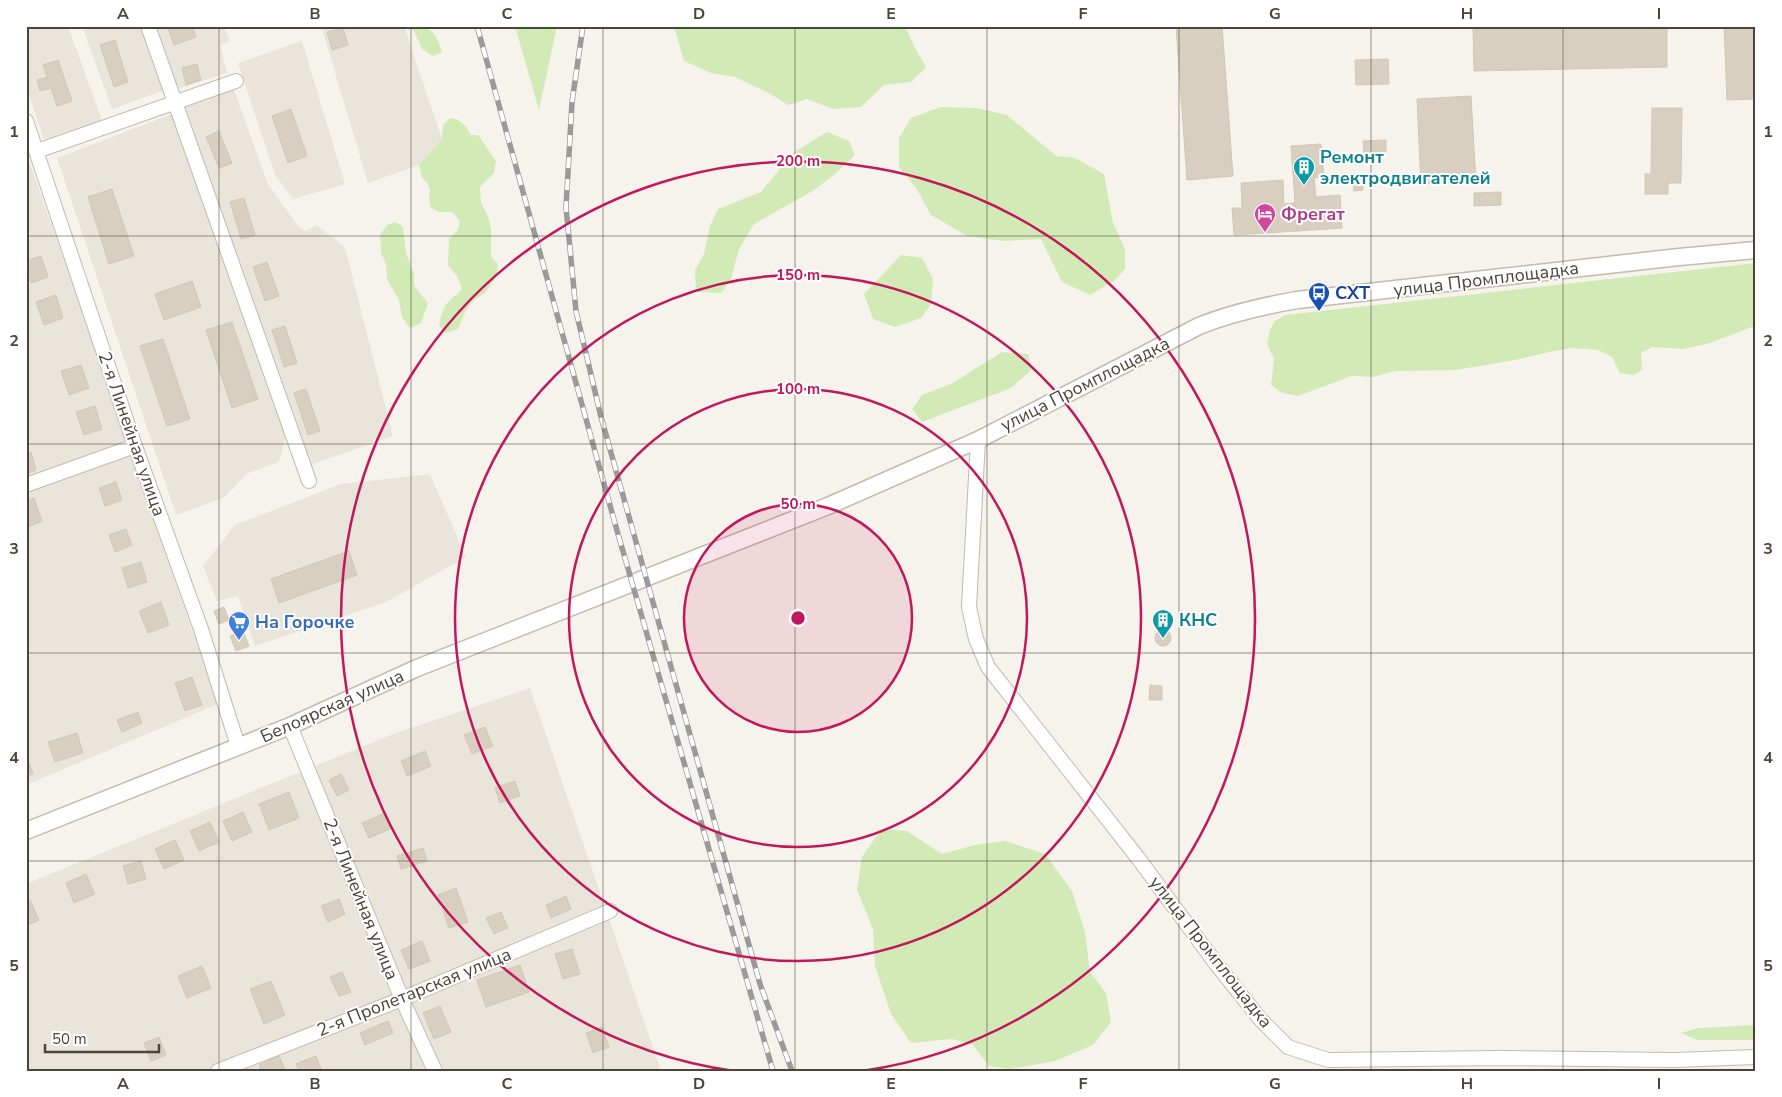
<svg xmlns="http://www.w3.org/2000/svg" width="1782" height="1097" viewBox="0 0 1782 1097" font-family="'Nunito Sans',sans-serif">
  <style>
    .residential { fill: #eae5da }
    .green { fill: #d2eab5 }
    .building { fill: #d8cfc1; stroke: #d3c7b4 }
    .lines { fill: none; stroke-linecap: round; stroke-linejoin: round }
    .minor-casing { stroke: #c2bbae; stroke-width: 16 }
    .tertiary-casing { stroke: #c2bbae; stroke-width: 19 }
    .minor { stroke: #fff; stroke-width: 14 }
    .tertiary { stroke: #fff; stroke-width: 16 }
    .rail-casing { stroke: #9a9a9a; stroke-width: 5.5 }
    .rail { stroke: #fff; stroke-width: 4; stroke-dasharray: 11; stroke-linecap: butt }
    .grid { fill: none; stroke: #4b4439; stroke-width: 1; stroke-opacity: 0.55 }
    .ring { fill: none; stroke: #c2185b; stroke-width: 2.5 }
    .labels { text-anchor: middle; stroke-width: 4; stroke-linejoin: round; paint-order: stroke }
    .culture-label { font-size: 18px; font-weight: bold; fill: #0d838f; stroke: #fff; text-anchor: start }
    .hotel-label { font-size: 18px; font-weight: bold; fill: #b23c85; stroke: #fff; text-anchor: start }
    .street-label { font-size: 18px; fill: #4b4439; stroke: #fff }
    .transit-label { font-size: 18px; font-weight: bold; fill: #164399; stroke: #fff; text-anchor: start }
    .shop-label { font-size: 18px; font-weight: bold; fill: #366cbe; stroke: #fff; text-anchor: start }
    .centre { fill: #c2185b; stroke: #fff; stroke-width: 2.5 }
    .ring-label { font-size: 15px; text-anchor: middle; font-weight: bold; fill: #c2185b; stroke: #fff; stroke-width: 4; stroke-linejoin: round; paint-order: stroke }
    .neatline { fill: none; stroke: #4b4439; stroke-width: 2 }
    .grid-label { font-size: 16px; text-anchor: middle; font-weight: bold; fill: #4b4439 }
  </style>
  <rect width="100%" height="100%" fill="#f6f3ec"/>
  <g class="residential">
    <polygon points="26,26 68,26 102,121 44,139 26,87"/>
    <polygon points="82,26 143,26 165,90 112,109"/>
    <polygon points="155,26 224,26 230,42 220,45 227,73 177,89"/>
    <polygon points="321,26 404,26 442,139 419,165 368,183"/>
    <polygon points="302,41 345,184 293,199 275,175 238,63"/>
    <polygon points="234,90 268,184 298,226 306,231 316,225 345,247 393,436 310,465 184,105"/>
    <polygon points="172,114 286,436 279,462 246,474 225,497 176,515 57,158"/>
    <polygon points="26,152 128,442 26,478"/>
    <polygon points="130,453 218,704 26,785 26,492"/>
    <polygon points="430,474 466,557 386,602 255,646 238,596 217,601 203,566 235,525 341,484"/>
    <polygon points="530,688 661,1071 26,1071 26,884 393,734"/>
  </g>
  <g class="green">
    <path d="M409,26c22,0 27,6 33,26l-9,4 -11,-7 -8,-18z"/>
    <polygon points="515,26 557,26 539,110"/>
    <polygon points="674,26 905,26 914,46 926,67 911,82 884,85 861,107 833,109 807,99 788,105 769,93 735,77 711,73 684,61"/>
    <polygon points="941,107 976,108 1007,115 1056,156 1075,158 1104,174 1113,223 1125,249 1125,269 1114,281 1090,295 1062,282 1041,239 1004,241 967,236 931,215 916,188 899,167 899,138 911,118"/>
    <path d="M450,118c11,1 16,8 21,17h7l18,26 -2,12 -14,14 1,16 7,13 3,13v28l7,7 -2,14 -11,15 -11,7 -8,10 -8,19 -12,4 -7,-7c2,-10 4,-19 11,-26 5,-5 9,-6 12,-12l-5,-12 -9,-11 1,-26 9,-9 2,-9 -8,-9h-12l-9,-4 -2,-10 1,-8 -3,-8 -5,-4 -3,-13 23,-26 1,-14z"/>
    <polygon points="827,132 849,141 855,155 835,174 814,190 754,224 739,249 731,279 721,293 696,292 695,270 704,254 710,226 718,209 761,192 793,153"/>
    <polygon points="395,222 403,227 406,253 414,274 414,286 428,303 421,323 410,328 402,317 399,300 387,279 386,264 381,253 380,235 387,225"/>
    <polygon points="901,255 922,258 933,279 931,304 921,318 895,327 873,319 864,294"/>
    <polygon points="1756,263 1756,327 1752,327 1710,343 1683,349 1652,347 1641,353 1642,370 1634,375 1620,373 1612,357 1598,350 1572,348 1553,351 1520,359 1456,370 1394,371 1373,377 1352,376 1298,396 1282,393 1271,385 1274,359 1267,344 1270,330 1275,321 1285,315"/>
    <polygon points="1002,352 1028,354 1031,370 1011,388 922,422 912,409 922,395 951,384"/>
    <polygon points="881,829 907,831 942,854 975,845 1005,841 1045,854 1072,891 1085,932 1090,972 1106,993 1111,1022 1093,1045 1055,1061 1010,1069 989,1066 973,1045 952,1039 911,1043 891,1014 875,966 873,929 857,890 862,857"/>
    <polygon points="1756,1025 1756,1040 1697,1040 1681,1033 1698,1028"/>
  </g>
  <g class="building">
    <polygon points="167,26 192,26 196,37 174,45"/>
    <polygon points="1176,26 1222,26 1233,176 1187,180"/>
    <polygon points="1667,26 1667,67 1474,71 1473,27"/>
    <polygon points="1724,26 1756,26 1756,99 1727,100"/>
    <polygon points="343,28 348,45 332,50 327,32"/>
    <polygon points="115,40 128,82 114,87 100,45"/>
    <polygon points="1388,59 1389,84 1356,85 1355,60"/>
    <polygon points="58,60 72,101 57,106 51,88 40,91 37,80 47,77 43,65"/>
    <polygon points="197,64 201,80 186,85 182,68"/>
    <polygon points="1471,96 1476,181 1421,184 1417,99"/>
    <polygon points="1652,108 1682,108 1681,183 1668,183 1668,194 1645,194 1645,174 1651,174"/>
    <polygon points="291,109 307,156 288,163 272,116"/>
    <polygon points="219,131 232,163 219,168 206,137"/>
    <polygon points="1386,140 1386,152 1364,153 1363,141"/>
    <polygon points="1321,144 1324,177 1314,178 1316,197 1340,195 1342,228 1297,231 1291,146"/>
    <polygon points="1363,175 1363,190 1354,191 1353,176"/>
    <polygon points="1283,180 1284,204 1295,203 1297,231 1234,235 1232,208 1242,208 1241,183"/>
    <polygon points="112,189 134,256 109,264 88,197"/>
    <polygon points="1501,192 1501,205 1474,206 1474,193"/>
    <polygon points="244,198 255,235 241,239 230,202"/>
    <polygon points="41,256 48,277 31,283 26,271 26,261"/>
    <polygon points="267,262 279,296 265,301 253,267"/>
    <polygon points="192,281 201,307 164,320 155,294"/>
    <polygon points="56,295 63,318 44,325 36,302"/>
    <polygon points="232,322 258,399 232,408 206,330"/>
    <polygon points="285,326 297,363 284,367 272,330"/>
    <polygon points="163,339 190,419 167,426 140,346"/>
    <polygon points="81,365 89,388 69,395 61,371"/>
    <polygon points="306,389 320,431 308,435 294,393"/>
    <polygon points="95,406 102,429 84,435 76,412"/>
    <polygon points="31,452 36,470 26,474 26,453"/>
    <polygon points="116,482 122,500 105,506 99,488"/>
    <polygon points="34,498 42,521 26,528 26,501"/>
    <polygon points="126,529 132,545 115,552 109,535"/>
    <polygon points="349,551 357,575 279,603 271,579"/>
    <polygon points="141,562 147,582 128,588 122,568"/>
    <polygon points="161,602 169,625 148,633 139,611"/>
    <polygon points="224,607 229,620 219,624 214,611"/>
    <circle cx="1163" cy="638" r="8"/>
    <polygon points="243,631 249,646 236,651 230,636"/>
    <polygon points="192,677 202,705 185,711 175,683"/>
    <polygon points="1150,685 1162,686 1162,700 1149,700"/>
    <polygon points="138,712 142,723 122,732 117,720"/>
    <polygon points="485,727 493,746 472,754 464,735"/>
    <polygon points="77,733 83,753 55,762 48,742"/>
    <polygon points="425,751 431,766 407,776 401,761"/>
    <polygon points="26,754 33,774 26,776"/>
    <polygon points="341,774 349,790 337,796 329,780"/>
    <polygon points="515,781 520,796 500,803 495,788"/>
    <polygon points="289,792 299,818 269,830 259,804"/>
    <polygon points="243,812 252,832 232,841 223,821"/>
    <polygon points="385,813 392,828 369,838 362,823"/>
    <polygon points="210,822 219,842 199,851 190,831"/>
    <polygon points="175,840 184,860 164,869 155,849"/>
    <polygon points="423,848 427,861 401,869 397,856"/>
    <polygon points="141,861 146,879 128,884 123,866"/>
    <polygon points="86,874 95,894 74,903 66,883"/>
    <polygon points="456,888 468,922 449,928 438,895"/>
    <polygon points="566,896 571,909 551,918 546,905"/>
    <polygon points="339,899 345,914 328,922 321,906"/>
    <polygon points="30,900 39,920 26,926 26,902"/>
    <polygon points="501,912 508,928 494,934 486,918"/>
    <polygon points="422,941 430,961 409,969 401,950"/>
    <polygon points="572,949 580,974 563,979 555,954"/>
    <polygon points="520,965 529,992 486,1007 477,980"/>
    <polygon points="202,966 211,988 187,998 178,976"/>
    <polygon points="342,972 351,992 339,996 330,977"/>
    <polygon points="271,981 285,1015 264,1024 250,989"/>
    <polygon points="440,1006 451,1032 434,1039 423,1013"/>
    <polygon points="388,1021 393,1033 365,1045 360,1033"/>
    <polygon points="602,1027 609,1047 593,1053 586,1033"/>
    <polygon points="159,1037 166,1055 151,1061 144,1043"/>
    <polygon points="279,1056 286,1071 261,1071 259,1065"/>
    <polygon points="316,1056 322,1071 299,1071 296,1064"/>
  </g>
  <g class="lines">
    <g class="minor-casing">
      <g id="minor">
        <polyline points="148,26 309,481"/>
        <polyline points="26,121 135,446 201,629 238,746"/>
        <polyline points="37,151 236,81"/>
        <polyline points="978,440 969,607 976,639 988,667 1138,858 1217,965 1261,1020 1288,1047 1328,1060 1501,1058 1674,1060 1756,1057"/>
        <polyline points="26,485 135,446"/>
        <polyline points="290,726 402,999 435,1071"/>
        <polyline points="218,1071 402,999 610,911"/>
      </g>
    </g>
    <g class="tertiary-casing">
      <path id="tertiary" d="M26,831l264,-105 127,-58 411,-162 150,-66 221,-114c32,-13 64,-20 98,-26l382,-43 77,-7"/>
    </g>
    <use href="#minor" class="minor"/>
    <use href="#tertiary" class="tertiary"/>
    <g class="rail-casing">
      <g id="rail">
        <polyline points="477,26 616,527 773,1071"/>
        <polyline points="583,26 572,102 566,207 576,311 601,417 760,984 792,1071"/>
      </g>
    </g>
    <use href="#rail" class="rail"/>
  </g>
  <path class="grid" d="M219,26v1045M411,26v1045M603,26v1045M795,26v1045M987,26v1045M1179,26v1045M1371,26v1045M1563,26v1045M26,236h1730M26,444h1730M26,653h1730M26,861h1730"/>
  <circle cx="798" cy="618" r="114" fill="#c2185b" fill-opacity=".12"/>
  <g class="ring">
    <circle cx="798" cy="618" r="114"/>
    <circle cx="798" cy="618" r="229"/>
    <circle cx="798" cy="618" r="343"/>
    <path d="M734 1071A457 457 0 1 1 862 1071"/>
  </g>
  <defs>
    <g id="building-pin" transform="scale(1.125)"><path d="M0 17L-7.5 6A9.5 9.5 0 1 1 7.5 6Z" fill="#0f9aa8" stroke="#fff"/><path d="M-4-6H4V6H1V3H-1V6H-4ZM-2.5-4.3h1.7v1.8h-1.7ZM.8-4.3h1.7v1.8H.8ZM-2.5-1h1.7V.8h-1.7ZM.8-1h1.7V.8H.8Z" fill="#fff"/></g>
    <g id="hotel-pin" transform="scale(1.125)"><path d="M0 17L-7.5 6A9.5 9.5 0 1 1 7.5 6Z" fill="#d1479c" stroke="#fff"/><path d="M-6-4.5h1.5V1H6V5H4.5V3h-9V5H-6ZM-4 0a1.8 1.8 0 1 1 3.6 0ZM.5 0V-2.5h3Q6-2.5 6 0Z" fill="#fff"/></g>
    <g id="bus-pin" transform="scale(1.125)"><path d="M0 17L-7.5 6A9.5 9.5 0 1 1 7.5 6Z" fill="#1a4fb4" stroke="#fff"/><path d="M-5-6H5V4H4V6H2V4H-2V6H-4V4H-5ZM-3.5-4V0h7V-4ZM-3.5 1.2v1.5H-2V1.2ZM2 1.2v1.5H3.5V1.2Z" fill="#fff"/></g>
    <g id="supermarket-pin" transform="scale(1.125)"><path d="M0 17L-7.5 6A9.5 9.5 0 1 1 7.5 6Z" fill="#3f7fe0" stroke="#fff"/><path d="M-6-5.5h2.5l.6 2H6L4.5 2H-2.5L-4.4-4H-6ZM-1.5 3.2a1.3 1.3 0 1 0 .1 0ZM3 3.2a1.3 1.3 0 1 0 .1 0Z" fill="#fff"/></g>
  </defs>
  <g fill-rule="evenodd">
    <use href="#building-pin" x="1304" y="167"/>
    <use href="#hotel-pin" x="1265" y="214"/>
    <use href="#bus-pin" x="1319" y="293"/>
    <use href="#building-pin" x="1163" y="620"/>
    <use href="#supermarket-pin" x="239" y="622"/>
  </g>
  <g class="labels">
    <g class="culture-label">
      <text x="1320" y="163">Ремонт<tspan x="1320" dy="21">электродвигателей</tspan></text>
      <text x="1179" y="626">КНС</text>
    </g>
    <g class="hotel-label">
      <text x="1281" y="220">Фрегат</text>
    </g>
    <g class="street-label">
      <text transform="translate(1486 279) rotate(-7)" y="6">улица Промплощадка</text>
      <text transform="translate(1085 384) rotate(-27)" y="6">улица Промплощадка</text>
      <text transform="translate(132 434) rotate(71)" y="6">2-я Линейная улица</text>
      <text transform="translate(332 706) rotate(-24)" y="6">Белоярская улица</text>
      <text transform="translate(361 899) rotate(68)" y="6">2-я Линейная улица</text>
      <text transform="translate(1211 952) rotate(52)" y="6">улица Промплощадка</text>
      <text transform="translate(414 992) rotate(-22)" y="6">2-я Пролетарская улица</text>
    </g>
    <g class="transit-label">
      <text x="1335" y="299">СХТ</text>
    </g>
    <g class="shop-label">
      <text x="255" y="628">На Горочке</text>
    </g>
  </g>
  <circle cx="798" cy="618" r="8" class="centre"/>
  <g class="ring-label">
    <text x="798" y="166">200 m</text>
    <text x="798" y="280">150 m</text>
    <text x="798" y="394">100 m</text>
    <text x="798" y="509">50 m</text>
  </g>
  <rect width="1782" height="1097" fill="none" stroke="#ffffff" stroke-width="55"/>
  <path d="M45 1044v8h114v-8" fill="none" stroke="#4b4439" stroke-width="2.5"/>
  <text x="52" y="1044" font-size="15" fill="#4b4439" stroke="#ffffff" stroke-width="4" paint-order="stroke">50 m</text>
  <rect x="28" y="28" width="1726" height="1042" class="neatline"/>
  <g class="grid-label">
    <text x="123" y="19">A</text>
    <text x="315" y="19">B</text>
    <text x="507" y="19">C</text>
    <text x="699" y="19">D</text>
    <text x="891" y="19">E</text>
    <text x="1083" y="19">F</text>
    <text x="1275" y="19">G</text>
    <text x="1467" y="19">H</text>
    <text x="1659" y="19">I</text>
    <text x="14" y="137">1</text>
    <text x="1768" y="137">1</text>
    <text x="14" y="346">2</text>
    <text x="1768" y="346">2</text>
    <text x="14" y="554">3</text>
    <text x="1768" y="554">3</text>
    <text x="14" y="763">4</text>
    <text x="1768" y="763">4</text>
    <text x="14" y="971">5</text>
    <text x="1768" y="971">5</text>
    <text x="123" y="1089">A</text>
    <text x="315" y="1089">B</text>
    <text x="507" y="1089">C</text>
    <text x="699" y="1089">D</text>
    <text x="891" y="1089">E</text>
    <text x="1083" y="1089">F</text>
    <text x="1275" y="1089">G</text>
    <text x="1467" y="1089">H</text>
    <text x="1659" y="1089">I</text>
  </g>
</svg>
